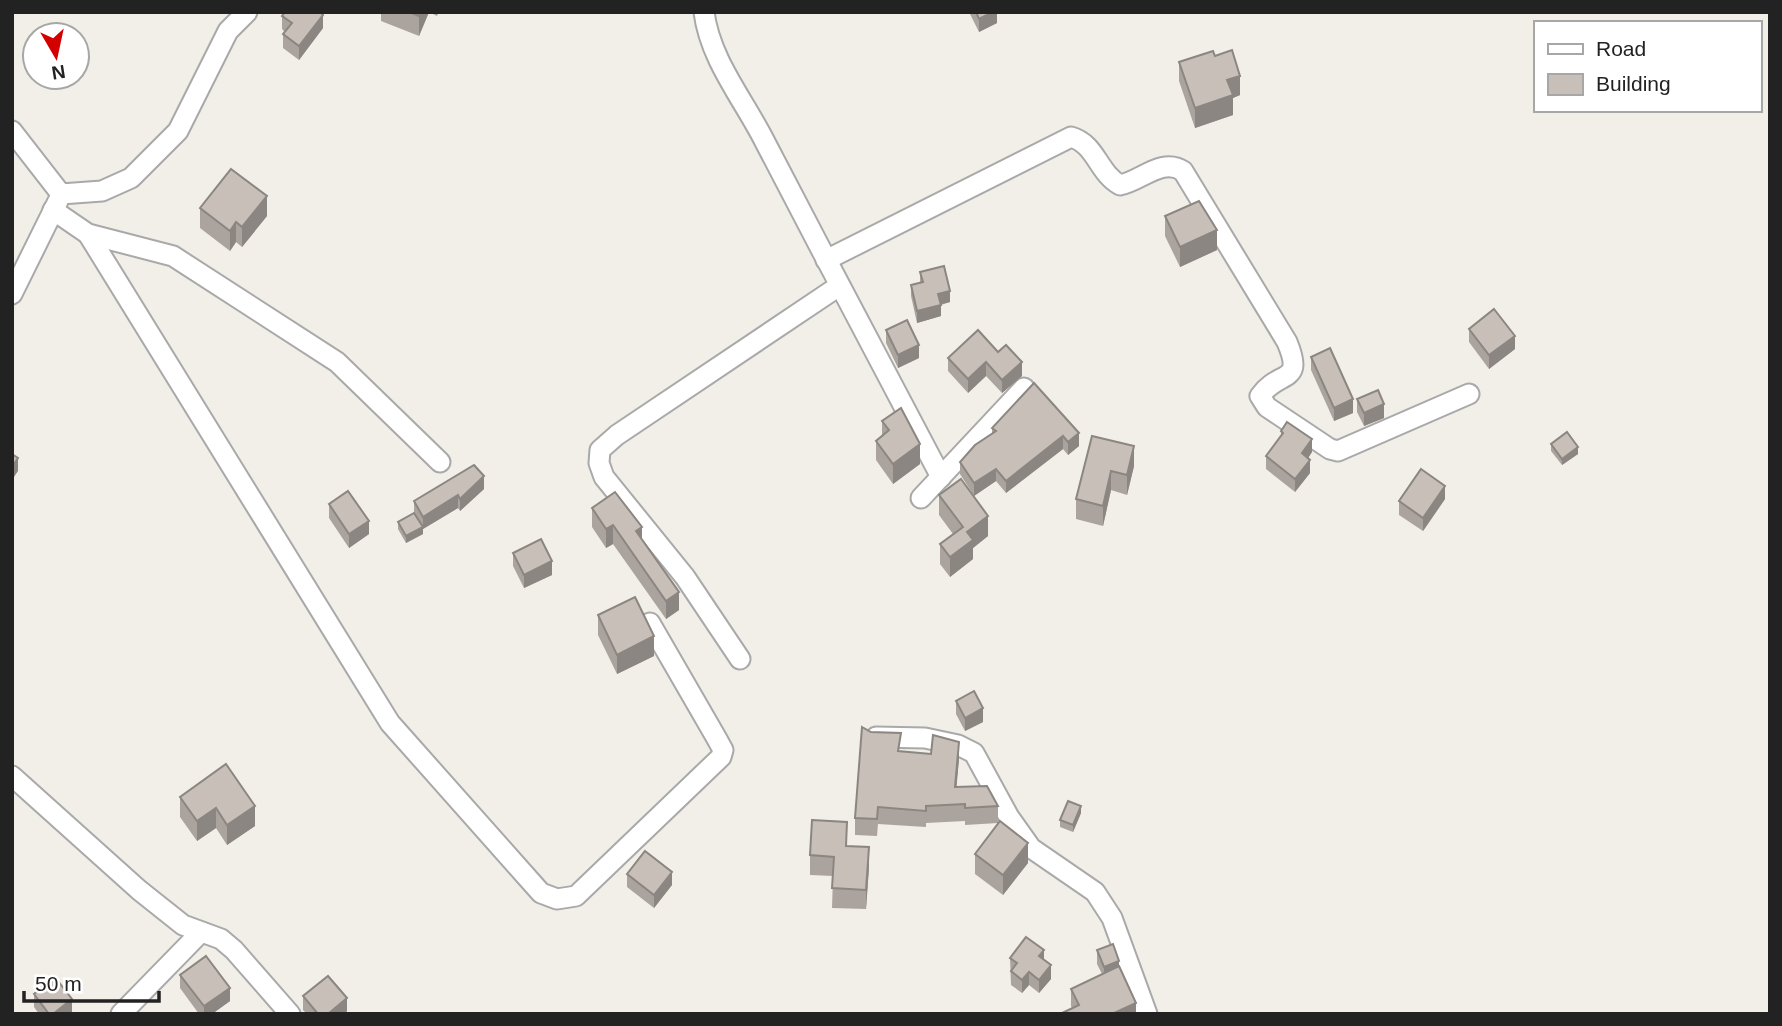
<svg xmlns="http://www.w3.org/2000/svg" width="1782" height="1026" viewBox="0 0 1782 1026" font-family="Helvetica,sans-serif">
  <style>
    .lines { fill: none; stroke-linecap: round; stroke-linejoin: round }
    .minor-casing { stroke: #a9a9a9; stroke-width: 23 }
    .minor { stroke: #fff; stroke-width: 19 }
    .wall { fill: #aba49e }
    .shaded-wall { fill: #8b8681 }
    .building { fill: #c7bfb8; stroke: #8b8681; stroke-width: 2 }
  </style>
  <rect width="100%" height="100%" fill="#f2efe9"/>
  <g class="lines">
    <g class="minor-casing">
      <g id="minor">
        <path d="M704,12c6,48 40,88 61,130 58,112 117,223 176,335"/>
        <polyline points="12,131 61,194 102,191 131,178 178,131 228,31 247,12"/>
        <polyline points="53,210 88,234 173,256 337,362 440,462"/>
        <polyline points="88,234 390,723 541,893 557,899 576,896 721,757 723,750 717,739 650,623"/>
        <path d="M826,260l245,-123c25,7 27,36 49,48 21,-4 42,-28 63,-14l104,171c18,43 -8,27 -27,54l7,11 63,42 8,2 131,-57"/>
        <polyline points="12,294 58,201"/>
        <polyline points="921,498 1024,388"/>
        <polyline points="740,659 685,577 604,477 599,463 600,450 617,435 839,286"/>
        <polyline points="876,737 925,738 958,745 974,753 1009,817 1031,848 1095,892 1112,918 1147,1014"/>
        <polyline points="12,776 139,890 183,925 221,939 234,950 290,1014"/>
        <polyline points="121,1014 201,932"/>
      </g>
    </g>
    <use href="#minor" class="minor"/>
  </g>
  <g class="wall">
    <polygon points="381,12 439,12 437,16 429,12 419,36 381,21"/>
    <polygon points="969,12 997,12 997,23 979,32"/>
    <polygon points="282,16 323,28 299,60 283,48 283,34 285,32 282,29"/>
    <polygon points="1215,56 1240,95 1233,98 1233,115 1195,128 1179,81 1179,62"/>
    <polygon points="200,208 267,216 242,247 236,242 230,251 200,228"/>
    <polygon points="1165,216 1217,250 1180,267 1165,236"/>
    <polygon points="920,272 950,302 941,305 941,316 917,323 911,296 911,285 920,282"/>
    <polygon points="1469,329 1515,349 1489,369 1469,342"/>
    <polygon points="886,330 919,358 898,368 886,343"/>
    <polygon points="998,352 1022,376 1002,393 986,376 968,393 948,371 948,358"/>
    <polygon points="1311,357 1353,413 1334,421 1311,370"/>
    <polygon points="1034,383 1079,446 1068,455 1063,449 1006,493 996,481 974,496 960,474 960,462 992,434 992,428"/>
    <polygon points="1357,399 1384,418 1364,426 1357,412"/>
    <polygon points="882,421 920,464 893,484 876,460 876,441 882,436"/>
    <polygon points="1281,431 1312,452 1308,458 1310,473 1295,492 1266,469 1266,456 1281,437"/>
    <polygon points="1092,436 1134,466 1127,495 1111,490 1103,526 1076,519 1076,499"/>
    <polygon points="1551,444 1578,454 1562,465 1551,451"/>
    <polygon points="484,489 460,511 458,508 423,529 423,534 406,543 398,529 398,522 414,513 414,501"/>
    <polygon points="939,495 988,536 973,548 973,559 950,577 940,564 940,544 953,534 939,515"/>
    <polygon points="1445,499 1423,531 1399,515 1399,501"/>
    <polygon points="329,504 369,534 349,548 329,518"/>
    <polygon points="592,508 642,540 679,610 666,619 613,544 606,548 592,527"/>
    <polygon points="513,553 552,575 524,588 513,566"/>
    <polygon points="598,615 654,656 617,674 598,635"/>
    <polygon points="956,701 983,722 965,731 956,714"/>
    <polygon points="901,751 959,759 956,787 998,806 998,823 965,825 965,821 926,823 926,827 878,824 877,836 855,835 855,818"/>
    <polygon points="226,764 255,826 227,845 216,828 197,841 180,817 180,797"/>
    <polygon points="1081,813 1073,832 1060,827 1060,820"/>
    <polygon points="847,846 869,867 866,909 832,908 833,876 810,875 810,855"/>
    <polygon points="975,854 1028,863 1003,895 975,874"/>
    <polygon points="627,874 672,885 654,908 627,887"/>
    <polygon points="1097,950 1119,966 1136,1014 1072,1008 1071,1006 1071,989 1102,974 1097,964"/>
    <polygon points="1010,958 1044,960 1051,979 1039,993 1029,985 1022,993 1011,985"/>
    <polygon points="180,975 230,1001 212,1014 199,1014 180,988"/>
    <polygon points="34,994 72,1012 70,1014 39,1014 34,1007"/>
    <polygon points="303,996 347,1011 344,1014 307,1014 303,1010"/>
  </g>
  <g class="shaded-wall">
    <polygon points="420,12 429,12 419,36 419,16"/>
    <polygon points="993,12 997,12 997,23 979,32 979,19"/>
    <polygon points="323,15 323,28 299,60 299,46"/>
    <polygon points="1240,76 1240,95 1233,98 1233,115 1195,128 1195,108 1227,80"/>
    <polygon points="267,196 267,216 242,247 242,227"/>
    <polygon points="236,222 236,242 230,251 230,231"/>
    <polygon points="1217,230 1217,250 1180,267 1180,247"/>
    <polygon points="950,291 950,302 938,305 938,294"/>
    <polygon points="941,305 941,316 917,323 917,311"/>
    <polygon points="1515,336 1515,349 1489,369 1489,355"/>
    <polygon points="919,345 919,358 898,368 898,355"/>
    <polygon points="986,362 986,376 968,393 968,379"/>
    <polygon points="1022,362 1022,376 1002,393 1002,380"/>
    <polygon points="1353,399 1353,413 1334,421 1334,408"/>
    <polygon points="1384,404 1384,418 1364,426 1364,413"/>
    <polygon points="1079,433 1079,446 1068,455 1068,442"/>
    <polygon points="1063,436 1063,449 1006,493 1006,481"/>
    <polygon points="1312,439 1312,452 1302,467 1302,453"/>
    <polygon points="920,444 920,464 893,484 893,464"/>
    <polygon points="1134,446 1134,466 1127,495 1127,475"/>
    <polygon points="1578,447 1578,454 1562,465 1562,459"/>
    <polygon points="18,458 18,471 12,480 12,467"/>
    <polygon points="1310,460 1310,473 1295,492 1295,479"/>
    <polygon points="996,469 996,481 974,496 974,483"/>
    <polygon points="1111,471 1111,490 1103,526 1103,506"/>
    <polygon points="484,476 484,489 460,511 460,499"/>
    <polygon points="1445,486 1445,499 1423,531 1423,518"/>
    <polygon points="458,495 458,508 423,529 423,517"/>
    <polygon points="988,516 988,536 973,548 973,559 950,577 950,557 967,532"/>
    <polygon points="369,521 369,534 349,548 349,534"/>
    <polygon points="613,525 613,544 606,548 606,529"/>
    <polygon points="423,527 423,534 406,543 406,536"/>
    <polygon points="642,527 642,545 636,531"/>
    <polygon points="552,561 552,575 524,588 524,575"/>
    <polygon points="679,592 679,610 666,619 666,601"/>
    <polygon points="654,636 654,656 617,674 617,655"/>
    <polygon points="983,708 983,722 965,731 965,718"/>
    <polygon points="959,742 959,759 955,804 955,787"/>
    <polygon points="255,806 255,826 227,845 227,825"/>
    <polygon points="1081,806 1081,813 1073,832 1073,825"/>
    <polygon points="216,808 216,828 197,841 197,821"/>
    <polygon points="1028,843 1028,863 1003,895 1003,875"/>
    <polygon points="869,847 869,867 866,909 866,890"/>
    <polygon points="672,872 672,885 654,908 654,895"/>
    <polygon points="1044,950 1044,963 1039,956"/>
    <polygon points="1119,961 1119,974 1104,980 1104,967"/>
    <polygon points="1051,965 1051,979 1039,993 1039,980"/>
    <polygon points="1029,972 1029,985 1022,993 1022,980"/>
    <polygon points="230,988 230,1001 212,1014 204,1014 204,1006"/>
    <polygon points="347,998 347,1011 344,1014 328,1014"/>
    <polygon points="72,999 72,1012 70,1014 53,1014"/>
    <polygon points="1136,1003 1136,1014 1112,1014"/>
  </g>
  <g class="building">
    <polygon points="285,12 320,12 323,15 299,46 283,34 292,23 282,16"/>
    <polygon points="409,12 420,12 419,16"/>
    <polygon points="976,12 993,12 979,19"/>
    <polygon points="1232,50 1240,76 1227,80 1233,95 1195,108 1179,62 1213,51 1215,56"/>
    <polygon points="231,169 267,196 242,227 236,222 230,231 200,208"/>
    <polygon points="1199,201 1217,230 1180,247 1165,216"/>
    <polygon points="944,266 950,291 938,294 941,305 917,311 911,285 923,282 920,272"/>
    <polygon points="1494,309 1515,336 1489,355 1469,329"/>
    <polygon points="907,320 919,345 898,355 886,330"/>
    <polygon points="978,330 998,352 1006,345 1022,362 1002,380 986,362 968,379 948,358"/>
    <polygon points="1330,348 1353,399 1334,408 1311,357"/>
    <polygon points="1034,383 1079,433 1068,442 1063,436 1006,481 996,469 974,483 960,462 975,445 996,431 992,428"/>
    <polygon points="1378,390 1384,404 1364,413 1357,399"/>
    <polygon points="901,408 920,444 893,464 876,441 889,430 882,421"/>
    <polygon points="1287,422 1312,439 1302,453 1310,460 1295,479 1266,456 1283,433 1281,431"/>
    <polygon points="1567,432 1578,447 1562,459 1551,444"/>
    <polygon points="1092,436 1134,446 1127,475 1111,471 1103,506 1076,499"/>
    <polygon points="12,454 18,458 12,467"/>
    <polygon points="474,465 484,476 460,499 458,495 423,517 414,501"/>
    <polygon points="1421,469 1445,486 1423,518 1399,501"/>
    <polygon points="961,479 988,516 967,532 973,540 950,557 940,544 963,527 939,495"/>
    <polygon points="348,491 369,521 349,534 329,504"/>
    <polygon points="615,492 642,527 636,531 679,592 666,601 613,525 606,529 592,508"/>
    <polygon points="414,513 423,527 406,536 398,522"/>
    <polygon points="541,539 552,561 524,575 513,553"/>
    <polygon points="635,597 654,636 617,655 598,615"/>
    <polygon points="974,691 983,708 965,718 956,701"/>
    <polygon points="862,727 871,732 901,733 898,751 931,754 933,735 959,742 955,787 987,786 998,806 965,808 965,804 926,806 926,811 878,807 877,819 855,818"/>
    <polygon points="226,764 255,806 227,825 216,808 197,821 180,797"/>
    <polygon points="1068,801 1081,806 1073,825 1060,820"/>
    <polygon points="812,820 847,822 846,846 869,847 866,890 832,888 834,857 810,855"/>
    <polygon points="1000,821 1028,843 1003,875 975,854"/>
    <polygon points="645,851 672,872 654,895 627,874"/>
    <polygon points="1026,937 1044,950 1039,956 1051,965 1039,980 1029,972 1022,980 1011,971 1017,963 1010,958"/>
    <polygon points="1113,944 1119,961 1104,967 1097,950"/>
    <polygon points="206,956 230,988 204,1006 180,975"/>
    <polygon points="1119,966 1136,1003 1112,1014 1060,1014 1079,1005 1071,989"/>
    <polygon points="328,976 347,998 328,1014 318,1014 303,996"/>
    <polygon points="55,977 72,999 53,1014 49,1014 34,994"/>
  </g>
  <rect width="1782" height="1026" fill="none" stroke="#222222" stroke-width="28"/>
  <rect x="1534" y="21" width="228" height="91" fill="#ffffff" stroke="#a7a7a7" stroke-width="2"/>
  <rect x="1548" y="44" width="35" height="10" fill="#ffffff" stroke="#a7a7a7" stroke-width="2"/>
  <text x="1596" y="56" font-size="21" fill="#222222">Road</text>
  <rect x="1548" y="74" width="35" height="21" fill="#c7bfb8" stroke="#a7a7a7" stroke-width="2"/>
  <text x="1596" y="91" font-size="21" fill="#222222">Building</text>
  <g transform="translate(56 56) rotate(171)"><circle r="33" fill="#ffffff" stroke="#a7a7a7" stroke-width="2"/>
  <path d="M0-5L12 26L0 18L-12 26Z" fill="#d40000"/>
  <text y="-10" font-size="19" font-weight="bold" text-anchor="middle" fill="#222222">N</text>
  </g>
  <path d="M24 991v10h135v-10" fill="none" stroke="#222222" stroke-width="3.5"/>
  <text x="35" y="991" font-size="21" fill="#222222" stroke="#ffffff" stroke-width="5" paint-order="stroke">50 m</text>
</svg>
